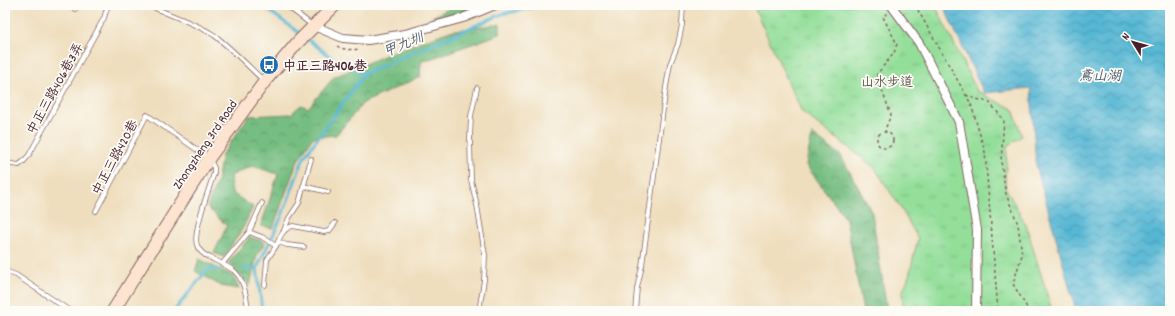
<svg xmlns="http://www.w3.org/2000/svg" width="1175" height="316" viewBox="0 0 1175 316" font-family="Dekko,'LXGW WenKai TC',sans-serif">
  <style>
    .forest { fill: url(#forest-crowns); stroke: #606e56 }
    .park { fill: url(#park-tufts); stroke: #6e7e62 }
    .water { fill: url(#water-waves); stroke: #506b80 }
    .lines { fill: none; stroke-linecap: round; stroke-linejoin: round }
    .stream { stroke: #56b7d4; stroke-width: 3 }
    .lane-casing { stroke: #84625e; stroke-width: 5.5 }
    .street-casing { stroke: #84625e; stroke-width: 10 }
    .secondary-casing { stroke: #84625e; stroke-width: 14 }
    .path { stroke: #84625e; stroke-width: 1.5; stroke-dasharray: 3 3; stroke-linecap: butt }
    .lane { stroke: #fff; stroke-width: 4 }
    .street { stroke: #fff; stroke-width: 8 }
    .secondary { stroke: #fde4d1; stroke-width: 12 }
    .labels { text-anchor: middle; stroke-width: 3.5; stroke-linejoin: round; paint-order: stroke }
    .poi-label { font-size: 13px; font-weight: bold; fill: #4a1f2b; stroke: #fdfcf7; text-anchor: start }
    .park-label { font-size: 13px; fill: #60584c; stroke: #fdfcf7 }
    .street-label { font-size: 13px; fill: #4a1f2b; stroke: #fdfcf7 }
    .water-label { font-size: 14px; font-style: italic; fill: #4f5c6f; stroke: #fdfcf7 }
  </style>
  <defs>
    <pattern id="forest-crowns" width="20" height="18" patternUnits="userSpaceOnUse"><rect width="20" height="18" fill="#76bd81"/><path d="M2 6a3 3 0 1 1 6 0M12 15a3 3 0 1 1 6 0" fill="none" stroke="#63996a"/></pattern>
    <pattern id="park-tufts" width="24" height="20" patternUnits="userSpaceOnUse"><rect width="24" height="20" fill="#93de99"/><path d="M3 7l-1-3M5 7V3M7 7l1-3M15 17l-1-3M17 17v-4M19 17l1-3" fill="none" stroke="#80be84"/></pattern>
    <pattern id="water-waves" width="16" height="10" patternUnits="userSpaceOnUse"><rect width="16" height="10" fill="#56b7d4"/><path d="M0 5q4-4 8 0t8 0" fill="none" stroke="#4994ac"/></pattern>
  </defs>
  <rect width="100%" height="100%" fill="#fdfcf7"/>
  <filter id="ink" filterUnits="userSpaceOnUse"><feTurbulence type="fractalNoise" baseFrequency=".025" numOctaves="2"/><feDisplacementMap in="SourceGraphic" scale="8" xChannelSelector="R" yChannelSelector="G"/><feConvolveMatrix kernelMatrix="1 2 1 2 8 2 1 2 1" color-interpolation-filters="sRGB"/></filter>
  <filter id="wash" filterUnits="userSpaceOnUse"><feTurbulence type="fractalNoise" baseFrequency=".012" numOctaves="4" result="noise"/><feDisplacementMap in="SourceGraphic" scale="16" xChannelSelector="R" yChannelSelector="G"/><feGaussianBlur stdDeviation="0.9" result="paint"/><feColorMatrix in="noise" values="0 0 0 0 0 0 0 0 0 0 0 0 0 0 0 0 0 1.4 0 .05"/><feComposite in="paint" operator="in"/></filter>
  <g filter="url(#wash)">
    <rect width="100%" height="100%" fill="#efdebd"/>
    <g class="forest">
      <polygon points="457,5 481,5 462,13 432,17"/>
      <polygon points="500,24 500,34 421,62 420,77 363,103 336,135 313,137 297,162 273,228 261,226 278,174 252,166 230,176 232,193 253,207 243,228 224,257 214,253 227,226 207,207 217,182 222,155 249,116 291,114 301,105 308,108 334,77 393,52 450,31"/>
      <polygon points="812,134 841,156 872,213 887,311 863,311 846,219 806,165"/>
      <polygon points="250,237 265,242 257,255 250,285 228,263"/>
      <polygon points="199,259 233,276 239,289 221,286 195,271"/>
    </g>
    <polygon class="park" points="753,5 935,5 977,91 992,99 1013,109 1022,136 1007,146 1005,187 1026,225 1052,311 975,311 940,307 904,311 902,293 909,276 918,238 899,205 874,167 802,112"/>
    <polygon class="water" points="943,5 1170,5 1170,311 1076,311 1036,165 1031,88 984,93"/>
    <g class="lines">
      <g class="stream">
        <polyline points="261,5 302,35"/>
        <polyline points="306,38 332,58 364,74 502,14 546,5"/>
        <polyline points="244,269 257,268"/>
        <polyline points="174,311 208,269 218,269"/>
        <polyline points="262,311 257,268 282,216 304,157 364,74"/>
      </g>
    </g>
  </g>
  <g filter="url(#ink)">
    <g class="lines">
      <g class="lane-casing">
        <g id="lane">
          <path d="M149,5c21,11 45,17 65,30 18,14 34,31 50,46"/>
          <polyline points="286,5 313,26"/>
          <polyline points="75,9 76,5"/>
          <polyline points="477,88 471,116 470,138 471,180 477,205 485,255 484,280 479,311"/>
          <polyline points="5,163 19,165 24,161 29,155 104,18 108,5"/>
          <polyline points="303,186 328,192"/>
          <path d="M96,211l51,-96 62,43 5,10v5c-4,14 -22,60 -17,72 1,4 4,7 8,10 9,5 19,9 28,15 11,8 14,28 15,41"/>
          <polyline points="284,230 289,218 299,203 311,159"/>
          <polyline points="249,232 262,237 276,246 267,260 265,285"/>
          <polyline points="278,242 287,245 304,247"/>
          <path d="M276,246c4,-9 7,-18 17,-20l31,6 5,-1 6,-8"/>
          <polyline points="222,264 249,232 262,203"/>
          <polyline points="5,271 16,275 70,311"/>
          <polyline points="635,311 637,288 642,266 666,87 670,64 678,44 682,25 683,5"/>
        </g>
      </g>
      <g class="street-casing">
        <g id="street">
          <polyline points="891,5 919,43 959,122 977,230 976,311"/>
          <polyline points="314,26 343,38 368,40 405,34 463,18 495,5"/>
        </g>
      </g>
      <g class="secondary-casing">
        <polyline id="secondary" points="113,311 209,158 265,81 297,43 335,5"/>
      </g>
      <g class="path">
        <polyline points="915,5 971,104 985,152 998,311"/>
        <polyline points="504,7 510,5"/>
        <path d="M337,46c6,4 15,4 22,3"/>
        <polyline points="966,95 976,99 989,102 1004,120 1001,161 1006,194 1018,224 1022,255 1013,284 1029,311"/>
        <circle cx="885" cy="140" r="8"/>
        <polyline points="885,133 886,127 891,115 878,79 877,74 894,53 897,44 883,17 887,13"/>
      </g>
      <use href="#lane" class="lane"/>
      <use href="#street" class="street"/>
      <use href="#secondary" class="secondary"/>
    </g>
  </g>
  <defs>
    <g id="bus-disc" transform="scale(1)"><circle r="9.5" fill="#1f6fb2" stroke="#fdfcf7"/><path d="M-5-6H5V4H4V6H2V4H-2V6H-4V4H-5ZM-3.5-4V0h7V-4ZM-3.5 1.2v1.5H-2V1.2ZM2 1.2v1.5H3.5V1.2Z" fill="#fff"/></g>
  </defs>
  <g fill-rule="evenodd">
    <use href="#bus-disc" x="269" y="65"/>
  </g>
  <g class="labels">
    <g class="poi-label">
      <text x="283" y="70">中正三路406巷</text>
    </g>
    <g class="park-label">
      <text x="887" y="86">山水步道</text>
    </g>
    <g class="street-label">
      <text transform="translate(54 88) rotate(-61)" y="5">中正三路406巷3弄</text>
      <text transform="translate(204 144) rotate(-56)" y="5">Zhongzheng 3rd Road</text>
      <text transform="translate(114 157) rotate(-62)" y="5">中正三路420巷</text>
    </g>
    <g class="water-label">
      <text transform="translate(403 44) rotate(-23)" y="5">甲九圳</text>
      <text x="1100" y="80">鳶山湖</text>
    </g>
  </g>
  <rect width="1175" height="316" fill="none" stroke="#fdfcf7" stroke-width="20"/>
  <g transform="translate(1133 42) rotate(307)" stroke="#fdfcf7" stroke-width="3" paint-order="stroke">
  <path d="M0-3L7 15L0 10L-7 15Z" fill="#4a1f2b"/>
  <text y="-6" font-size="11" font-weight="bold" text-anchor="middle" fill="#4a1f2b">N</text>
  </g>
</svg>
